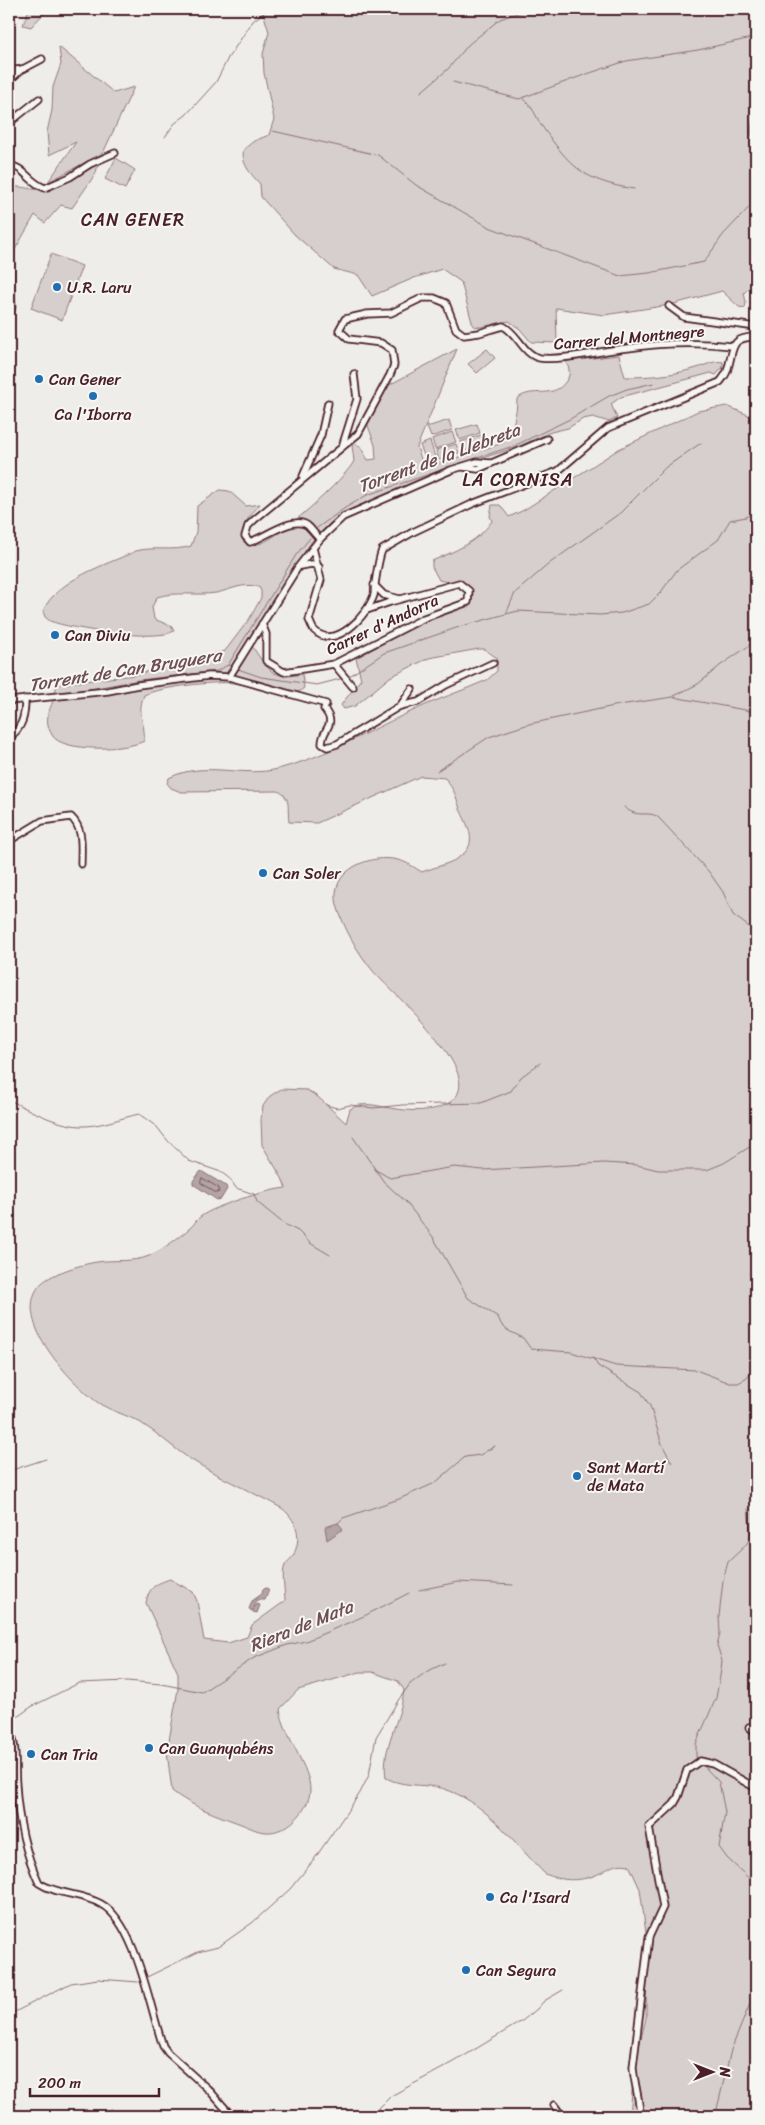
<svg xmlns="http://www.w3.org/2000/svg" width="765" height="2125" viewBox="0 0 765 2125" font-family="Sriracha,sans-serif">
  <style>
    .green { fill: #d7cfce; stroke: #90777c }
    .water { fill: #b4a4a5; stroke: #8a6f74 }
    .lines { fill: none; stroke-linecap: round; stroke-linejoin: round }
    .shore { stroke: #74545c; stroke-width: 1 }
    .stream { stroke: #8a6f74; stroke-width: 1 }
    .minor-casing { stroke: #4a1f2b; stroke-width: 9 }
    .minor { stroke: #f6f6f2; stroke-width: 5.5 }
    .poi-dot { fill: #1f6fb2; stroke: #f6f6f2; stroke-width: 2 }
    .labels { text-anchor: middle; stroke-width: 4; stroke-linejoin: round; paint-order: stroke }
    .poi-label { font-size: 16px; fill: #4a1f2b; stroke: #f6f6f2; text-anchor: start }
    .street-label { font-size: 16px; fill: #4a1f2b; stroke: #f6f6f2 }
    .neighbourhood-label { font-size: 18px; letter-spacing: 1px; fill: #4a1f2b; stroke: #f6f6f2 }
    .water-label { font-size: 18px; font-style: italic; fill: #6f4e56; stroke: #f6f6f2 }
  </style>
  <rect width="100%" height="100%" fill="#efedea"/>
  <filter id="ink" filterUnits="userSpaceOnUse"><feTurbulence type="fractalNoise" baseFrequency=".02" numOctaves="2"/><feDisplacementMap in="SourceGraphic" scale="10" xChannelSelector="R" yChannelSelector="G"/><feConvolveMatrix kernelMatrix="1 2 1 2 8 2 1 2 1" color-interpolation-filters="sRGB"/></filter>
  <g filter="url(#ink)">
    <g class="green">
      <polygon points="29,9 48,9 31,27 23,25"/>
      <polygon points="77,9 141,9 78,13"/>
      <path d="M262,9h494v104c-4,10 -8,21 0,29v139l-12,12 2,9 -1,6 -6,-1 -17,-16 -52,14 -66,10 -48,-7 1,35 -26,-1 -11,-13 -11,-8 -28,6 -8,-1 -12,-44 -19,-13 -28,9 -42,18 -14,-21 -24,-6 -39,-34 -34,-38 -1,-13c-9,-10 -20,-21 -16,-35l10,-8 15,-6 5,-16 -10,-46 -1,-19 6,-22z"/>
      <polygon points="59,47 114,93 134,87 103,153 48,182 76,142 49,155 47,132 52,110 53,87 61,64"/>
      <polygon points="116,158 135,170 125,189 105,179"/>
      <path d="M98,164l-2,9 -24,35 -11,-3 -16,18 -10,-8 -22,38 3,55 -7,16v-135c10,-6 24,3 35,0 20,-5 37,-15 54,-25z"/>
      <polygon points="51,254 82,266 62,320 31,308"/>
      <path d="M457,349l-40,98 7,21 79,-25c10,-11 14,-30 14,-44 16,-14 38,3 51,-21 1,-3 2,-5 1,-8 0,-3 -2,-5 -3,-7l2,-2 51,-6 6,22c26,0 50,-2 75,-10 8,-3 16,-7 23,-5v5l-7,8 -5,-2 -90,24 -10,7 6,14 -8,4 -16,-5 -10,2 -15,9 -17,4 -34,15 -62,20 -72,29 -29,13 -24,14 -18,18 -64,100c18,22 19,41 54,33l2,14c-18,16 -50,-3 -71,-5 -18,-2 -73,4 -89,12 -8,19 2,28 0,46 -16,9 -82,12 -92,-6 -12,-21 4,-30 4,-48l4,-3 74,-9 91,-24 25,-33 11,-20v-7l-2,-4c-16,-5 -28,3 -43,6 -20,3 -39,-2 -59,4l-5,10 2,12 17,7 3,5c-17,11 -104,-2 -124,-10l-5,-4 -2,-6c14,-32 63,-46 93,-60 18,-5 37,1 55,-5l5,-14 1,-26 23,-16 9,1 17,15 14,-2c-9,11 -21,22 -17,37 5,3 9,4 15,3 19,-3 88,-66 96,-83l-2,-15 2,-2 6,2 8,14 8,-1 -1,-14 -8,-22 20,-37z"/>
      <polygon points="487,349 495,358 477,373 468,364"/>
      <path d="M727,406l26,11h3v1699h-126l4,-49 12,-49 1,-78 -7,-51 -11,-24c-16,-3 -19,4 -33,10 -17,7 -34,6 -51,-1 -29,-29 -56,-68 -95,-83 -20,-9 -43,-2 -64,-13 -5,-31 15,-57 18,-88l-6,-9 -26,-9h-12l-62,18 -18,19c4,28 31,59 30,82 -1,20 -24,43 -44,41 -8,0 -17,-5 -25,-8 -24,-9 -49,-17 -69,-33l-5,-39 11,-63v-16l-32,-70c3,-16 9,-19 24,-24l23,13 4,9 7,39 24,3 19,-6 5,-12 33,-24c0,-11 -4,-26 0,-36 2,-3 6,-6 8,-9 9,-18 5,-34 -10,-47 -30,-17 -63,-31 -93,-50 -17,-11 -31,-25 -49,-36 -13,-8 -31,-12 -44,-21 -26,-20 -85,-80 -58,-116 9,-12 43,-22 58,-24 18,-3 35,1 52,-6 15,-7 29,-18 41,-28 4,-3 6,-8 10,-11 16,-12 66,-27 86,-29l-4,-10 -20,-33 -1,-26 2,-13 7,-10 11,-7 26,1 11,7 28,26 4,-14c3,-1 7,-4 10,-4 12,-2 25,3 37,4 19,3 49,3 60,-14 19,-31 -66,-103 -84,-124 -15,-18 -30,-44 -36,-66 -9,-35 34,-52 61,-45 9,2 17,8 24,12 12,-5 30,-8 40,-17 17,-13 4,-32 -2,-46 -5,-16 -5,-17 -15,-31l-24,-2 -104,47 -28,-1c-2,-12 3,-25 -11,-31l-97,1 -10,-4 -4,-5 2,-5c34,-18 74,0 109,-9 47,-12 88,-37 132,-57 25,-12 52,-21 77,-32l10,-9v-13l-13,-9h-5l-50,9 -39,19 -35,29 -11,3 -3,-4 20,-26 -5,-21 80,-43 34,-13c2,-30 -12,-16 -31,-22l-7,-13v-6c23,-10 46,-19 60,-40l-2,-5 2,-11h8l9,12 15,-7 95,-61 79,-38z"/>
      <polygon points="449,420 452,430 431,437 427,427"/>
      <polygon points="477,424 480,433 460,440 456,430"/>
      <polygon points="452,432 456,442 435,449 432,439"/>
      <polygon points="481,435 484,444 463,452 460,442"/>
      <polygon points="430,441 436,460 427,463 420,445"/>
      <polygon points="456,444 459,453 439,460 436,450"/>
    </g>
    <g class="water">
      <polygon points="201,1171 226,1186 227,1189 221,1199 217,1200 193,1184 193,1181"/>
      <polygon points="338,1523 343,1529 327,1540 325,1527"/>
      <polygon points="263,1589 267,1588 269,1590 265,1600 257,1600 254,1603 254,1608 256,1604 260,1605 257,1613 253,1612 253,1609 252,1611 249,1609 252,1601 262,1594"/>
    </g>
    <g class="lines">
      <polygon class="shore" points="202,1178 219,1188 219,1192 216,1193 201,1183"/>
      <g class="stream">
        <polyline points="453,82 519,99 584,75 626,61 698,50 756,37"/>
        <polyline points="421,92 448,69 469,44 500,19 529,9"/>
        <path d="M524,99c8,7 12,17 17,26 29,41 41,56 93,64"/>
        <polyline points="273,131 378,155 416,185 489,227 620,276 649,273 704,262 723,235 756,200"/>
        <polyline points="165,137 174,124 186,115 216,82 228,58 253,21 268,9"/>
        <polyline points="317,528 345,508 367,495 516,445 570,419 609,396 627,389 654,383"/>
        <polyline points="506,614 518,611 600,615 622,613 649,604 661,592 677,570 718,540 730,520 746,517 756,511"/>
        <polyline points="228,665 296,555 310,538"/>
        <polyline points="238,669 261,677 317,685 344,678"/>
        <polyline points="348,677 384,653 462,626 506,614 515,593 550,563 620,513 666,467 701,443"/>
        <polyline points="74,692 139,680 217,671 228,665 232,667"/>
        <polyline points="674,696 698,684 721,665 756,641"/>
        <polyline points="437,771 489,737 529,724 619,705 673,697 756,712"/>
        <path d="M624,807c14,13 25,2 35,11l50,54 14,20 10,23 23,17"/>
        <path d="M9,1100c23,11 50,27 77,26 18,-1 35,-8 53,-12l18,13 11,14 21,20 32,11 9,7 6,9 18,6 3,8 27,22 14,7 12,12 20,12"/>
        <polyline points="326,1105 337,1108 350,1105 373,1108 402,1105 481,1103 511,1091 521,1077 540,1063"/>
        <polyline points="353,1137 384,1182 406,1202 433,1237 468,1298 498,1317 501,1324 507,1330 523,1338 531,1349 571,1352 616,1366 696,1370 730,1383 738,1383 746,1379 756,1367"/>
        <polyline points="374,1169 390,1178 454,1167 483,1170 604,1163 637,1165 658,1170 707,1170 724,1163 756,1143"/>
        <polyline points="9,1217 15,1217"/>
        <polyline points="593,1358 598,1366 641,1392 650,1406 662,1444 672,1463"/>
        <polyline points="9,1471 46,1459"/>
        <polyline points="338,1523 343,1518 399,1499 435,1483 465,1457 480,1455 495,1446"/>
        <polyline points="419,1590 458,1582 513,1585"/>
        <polyline points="9,1723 31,1707 79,1683 127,1681 161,1684 202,1692 254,1658 287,1645 306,1641 364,1616 409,1593"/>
        <polyline points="698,1759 696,1757 696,1744 716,1698 720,1676 722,1661 717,1645 720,1633 719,1617 723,1580 728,1562 746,1545 751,1536 748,1509"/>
        <polyline points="702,1764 719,1782 725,1812 719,1847 727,1858 756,1885"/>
        <polyline points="147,1977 198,1952 218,1947 252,1923 290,1889 313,1861 360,1793 369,1775 376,1737 399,1699 410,1684 426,1672 445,1663"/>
        <polyline points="9,2015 71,1983 98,1979 138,1982"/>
        <polyline points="9,2108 30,2116"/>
        <polyline points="717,2109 731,2050 756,1989"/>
        <polyline points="84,2116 112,2109"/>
        <polyline points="371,2116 391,2096 454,2062 522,2021 537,2009 544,2001 563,1990"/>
      </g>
      <g class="minor-casing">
        <g id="minor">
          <polyline points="9,71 23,69 42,59"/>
          <polyline points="9,81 22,69"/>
          <polyline points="9,123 39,99"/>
          <path d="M9,166c14,-1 20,17 36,22l25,-11 20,-13 25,-11"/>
          <polyline points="669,306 684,317 756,327"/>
          <polyline points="756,394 755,399 756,404"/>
          <polyline points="342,447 357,399 354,374"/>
          <polyline points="463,467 478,469 547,439"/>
          <polyline points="303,476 321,435 328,403"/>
          <path d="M320,539c-5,-4 -7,-8 -11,-12 -13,-14 -45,11 -59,15l-5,-6 3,-10 6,-6 104,-86 32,-59 4,-10 -2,-15 -11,-7 -32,-4 -10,-9 6,-11 22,-5 24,-1 31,-15h12l12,5 10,26 8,6 15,-2 24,-7c15,7 20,29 37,32 23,3 64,-8 88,-10 34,-5 70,-6 104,-2"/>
          <path d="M313,548l8,32 -12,40c2,3 3,8 5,10 21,22 54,-16 60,-35 1,-4 0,-8 1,-11 2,-12 3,-23 7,-34l31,-18 59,-28 86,-33 50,-43 112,-46c3,-4 7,-8 8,-14 6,-20 2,-31 28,-31"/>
          <polyline points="300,566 312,564 319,567"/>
          <polyline points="374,585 384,595 400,599"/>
          <polyline points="262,624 266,634 266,661 284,672 334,664 424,618 468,602 469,591 459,583 390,602 367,610"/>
          <polyline points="334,664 353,687"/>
          <polyline points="229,677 298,567 320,539 343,517 451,470 477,462 490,463"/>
          <path d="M9,701l99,-10 30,-6 71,-9 20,1 97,27 -2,5c14,17 -2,18 -2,35l5,3 10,-3 63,-38 18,-4 28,-17 47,-22"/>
          <polyline points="400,706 412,689"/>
          <path d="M9,738c14,-11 16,-22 16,-39"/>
          <path d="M9,841l33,-20 29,-4c13,12 10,30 10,47"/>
          <polyline points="749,1727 756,1732"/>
          <path d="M9,1728c9,18 5,38 7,57 2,34 9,68 23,98 18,12 43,10 62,21 35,19 49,105 62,142l5,7 41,37 23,26"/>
          <polyline points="554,2105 562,2116"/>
          <path d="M640,2116c0,-16 -6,-33 -7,-49l16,-130 14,-30 -14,-80 25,-23 4,-7 9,-27 13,-9 13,3 43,24"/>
        </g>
      </g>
      <use href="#minor" class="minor"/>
    </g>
  </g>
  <g class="poi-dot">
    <circle cx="57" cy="287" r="5"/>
    <circle cx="39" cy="379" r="5"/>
    <circle cx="93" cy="396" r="5"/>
    <circle cx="55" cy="635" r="5"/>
    <circle cx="263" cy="873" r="5"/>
    <circle cx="577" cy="1476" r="5"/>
    <circle cx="149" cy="1748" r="5"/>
    <circle cx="31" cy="1754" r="5"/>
    <circle cx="490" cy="1897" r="5"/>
    <circle cx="466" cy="1970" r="5"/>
  </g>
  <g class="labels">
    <g class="poi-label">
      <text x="67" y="293">U.R. Laru</text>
      <text x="49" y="385">Can Gener</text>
      <text x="93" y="420" text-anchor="middle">Ca l'Iborra</text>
      <text x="65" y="641">Can Diviu</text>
      <text x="273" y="879">Can Soler</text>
      <text x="587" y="1473">Sant Martí<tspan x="587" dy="18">de Mata</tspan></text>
      <text x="159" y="1754">Can Guanyabéns</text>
      <text x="41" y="1760">Can Tria</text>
      <text x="500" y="1903">Ca l'Isard</text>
      <text x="476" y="1976">Can Segura</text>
    </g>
    <g class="street-label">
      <text transform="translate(629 337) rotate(-5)" y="6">Carrer del Montnegre</text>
      <text transform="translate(382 624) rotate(-25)" y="6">Carrer d'Andorra</text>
    </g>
    <g class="neighbourhood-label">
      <text x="133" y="226">CAN GENER</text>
      <text x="518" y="486">LA CORNISA</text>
    </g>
    <g class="water-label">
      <text transform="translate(439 458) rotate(-20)" y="6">Torrent de la Llebreta</text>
      <text transform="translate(125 670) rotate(-9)" y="6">Torrent de Can Bruguera</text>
      <text transform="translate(301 1626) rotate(-22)" y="6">Riera de Mata</text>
    </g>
  </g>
  <rect width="765" height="2125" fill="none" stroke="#f6f6f2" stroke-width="30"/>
  <rect x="15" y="15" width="735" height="2095" fill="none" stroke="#4a1f2b" stroke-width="2" filter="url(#ink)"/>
  <g transform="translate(712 2072) rotate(90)" stroke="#f6f6f2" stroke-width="4" paint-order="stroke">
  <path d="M0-4L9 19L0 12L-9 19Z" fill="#4a1f2b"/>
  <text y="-8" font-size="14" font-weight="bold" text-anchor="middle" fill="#4a1f2b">N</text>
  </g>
  <path d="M30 2088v8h129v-8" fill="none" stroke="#4a1f2b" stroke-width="2.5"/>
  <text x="38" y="2088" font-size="15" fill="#4a1f2b" stroke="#f6f6f2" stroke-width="4" paint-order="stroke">200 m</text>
</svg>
